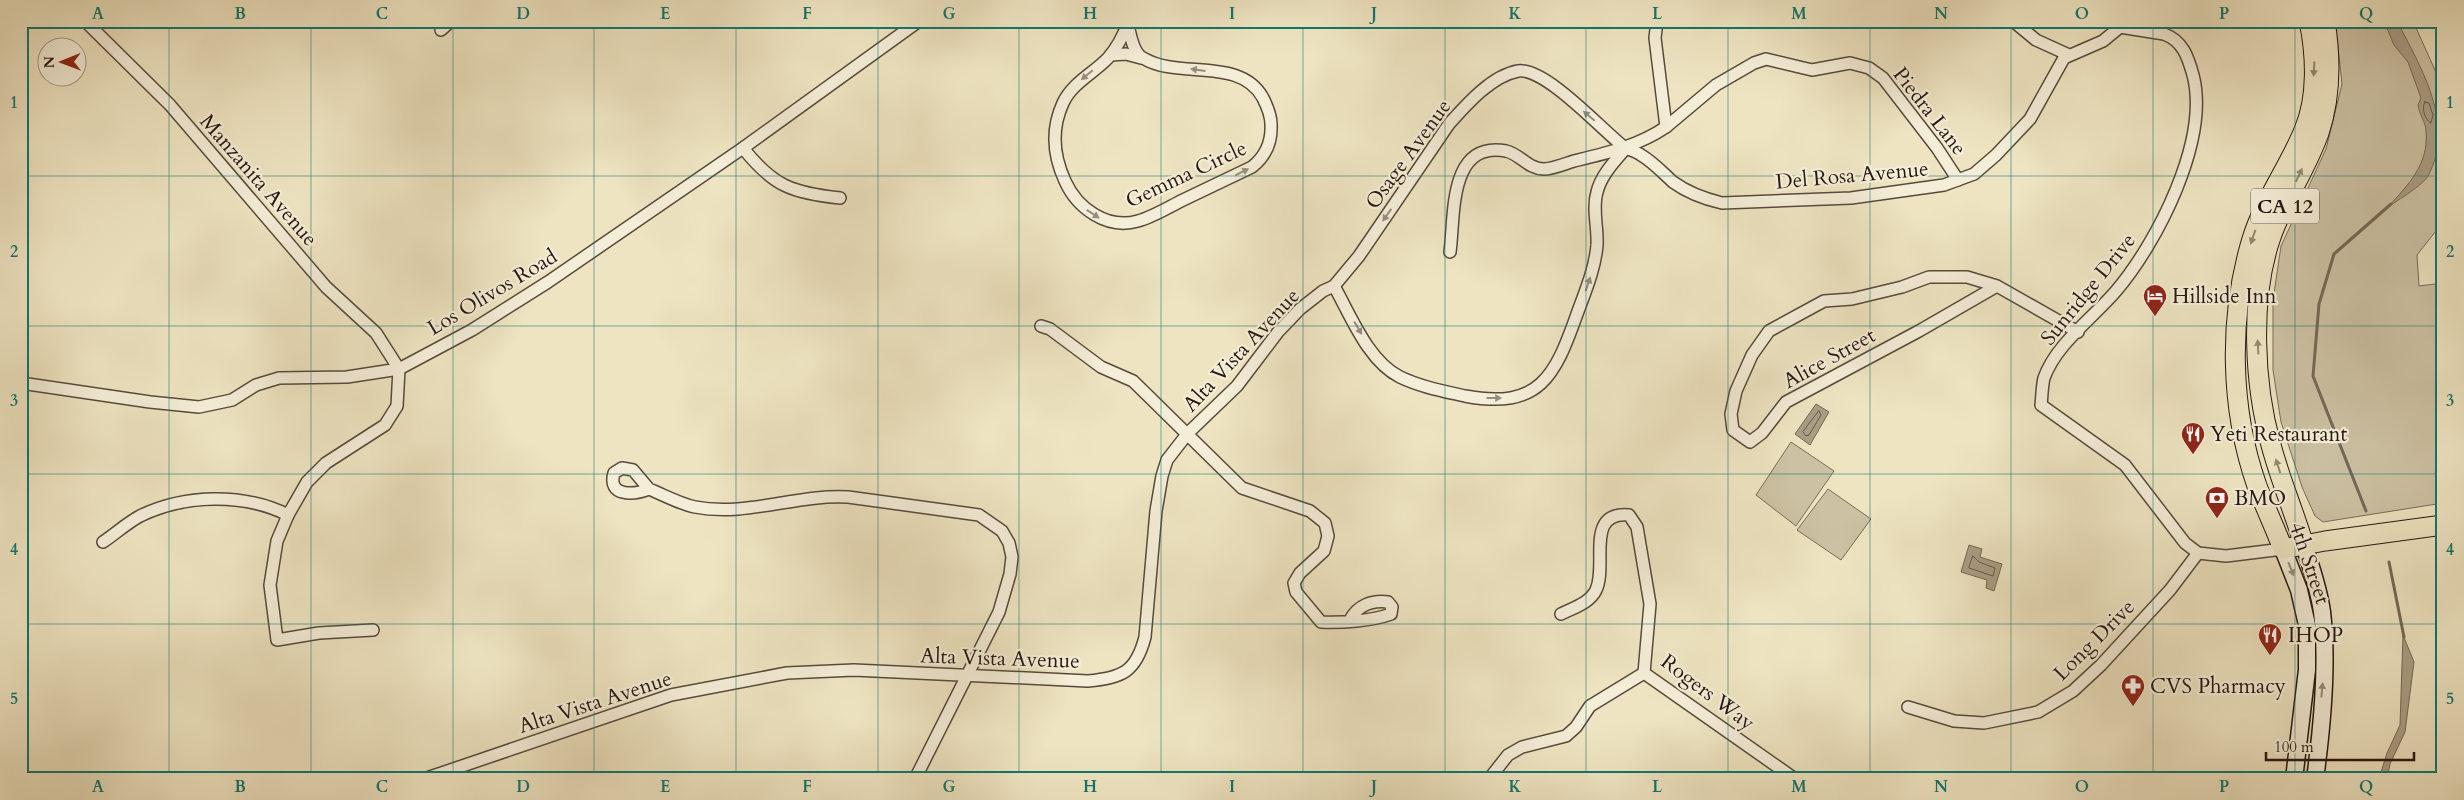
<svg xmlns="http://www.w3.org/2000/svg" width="2464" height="800" viewBox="0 0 2464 800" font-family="Cardo,serif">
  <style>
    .green { fill: #ccc1a3; stroke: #786c5a }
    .water { fill: #aa9e85; stroke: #756857 }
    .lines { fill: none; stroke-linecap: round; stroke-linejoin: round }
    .shore { stroke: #685a4b; stroke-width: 1 }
    .stream { stroke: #756857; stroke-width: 3 }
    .street-casing { stroke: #574a3d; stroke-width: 14 }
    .secondary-casing { stroke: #251711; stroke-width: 19 }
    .primary-casing { stroke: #251711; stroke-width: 21 }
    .street { stroke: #f4edd7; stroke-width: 11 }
    .secondary { stroke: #f4edd7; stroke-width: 16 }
    .primary { stroke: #eee4c1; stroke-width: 19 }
    .oneway { fill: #948872 }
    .oneway2 { fill: #978d7e }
    .grid { fill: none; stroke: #0f766e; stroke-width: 1; stroke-opacity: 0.55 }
    .labels { text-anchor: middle; stroke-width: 4.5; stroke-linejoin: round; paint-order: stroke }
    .shield { fill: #f4edd7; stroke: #63574c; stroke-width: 1 }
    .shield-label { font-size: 20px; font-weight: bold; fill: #251711 }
    .street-label { font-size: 21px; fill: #251711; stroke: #f4edd7 }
    .poi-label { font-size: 21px; fill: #251711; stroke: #f4edd7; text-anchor: start }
    .neatline { fill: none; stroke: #0f766e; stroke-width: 2 }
    .grid-label { font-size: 16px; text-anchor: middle; font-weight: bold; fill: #0f766e }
  </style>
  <rect width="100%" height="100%" fill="#eee4c1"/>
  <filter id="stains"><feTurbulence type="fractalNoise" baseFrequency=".004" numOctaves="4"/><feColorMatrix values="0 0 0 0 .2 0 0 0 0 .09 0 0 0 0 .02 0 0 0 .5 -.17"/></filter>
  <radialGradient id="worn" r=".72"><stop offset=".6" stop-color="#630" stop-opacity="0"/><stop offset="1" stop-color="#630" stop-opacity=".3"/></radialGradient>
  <g class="green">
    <polygon points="2335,21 2413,21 2443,88 2443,222 2417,255 2419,286 2443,283 2443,503 2323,522 2315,516 2302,487 2281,422 2273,370 2273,300 2281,246 2326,149 2342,84"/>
    <polygon points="1791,442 1834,471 1796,526 1756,495"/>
    <polygon points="1828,489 1871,519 1841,560 1797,530"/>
  </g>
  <g class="water">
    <path d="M2384,21h13c24,47 59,103 31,155 -5,9 -30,24 -40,31 21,-23 41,-43 38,-76 0,-8 -7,-17 -8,-26l3,-7 -13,-36 -14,-17z"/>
    <polygon points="1816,404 1829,412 1810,445 1795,434"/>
    <polygon points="1969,545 1982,549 1980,557 2002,564 1994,591 1986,588 1987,580 1961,572"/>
    <polygon points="2403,635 2414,662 2405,732 2390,764 2387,779 2379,779 2387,753 2400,725"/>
  </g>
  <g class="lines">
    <g class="shore">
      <path d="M2425,102l4,1 4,12 -2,8c-6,-3 -10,-15 -6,-21z"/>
      <polygon points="1819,411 1821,415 1809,435 1806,436 1803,432"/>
      <polygon points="1973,556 1979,562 1995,568 1993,576 1969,568"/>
    </g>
    <g class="stream">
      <polyline points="2366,511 2313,376 2319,304 2334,254 2391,204"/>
      <polyline points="2389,562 2404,637"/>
    </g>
    <g class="street-casing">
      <g id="street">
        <polyline points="85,21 170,105 326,287 376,333 399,369 397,406 385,425 326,463 307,482 288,515 277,541 270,585 277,640 319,633 373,630"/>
        <polyline points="2013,21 2036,40 2069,55"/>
        <path d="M2107,21l13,6 44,7c19,7 24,23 29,41 17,65 -36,168 -77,216 -23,27 -60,53 -72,87 -2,8 -2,18 -3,27l84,60 60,78 13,10 28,3 57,-7"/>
        <path d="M1128,24c2,10 5,29 15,34 36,22 97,-2 120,40 4,8 8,17 8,26 1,18 -5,32 -19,43 -23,11 -46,22 -69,33 -14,7 -30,17 -45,21 -31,9 -61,-13 -73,-40 -12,-26 -14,-52 -2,-78 9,-20 31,-30 45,-45 9,-10 16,-24 21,-37"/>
        <polyline points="441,30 451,21"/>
        <polyline points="1111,55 1126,54 1141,58"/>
        <polyline points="1666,127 1716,85 1754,63 1766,59 1812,70 1850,63 1869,68 1883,78 1937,148 1958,180"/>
        <path d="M743,148c30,38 49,45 97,50"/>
        <path d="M1450,252c5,-37 -2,-111 56,-101 14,3 22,18 38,18 9,0 20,-5 30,-8 33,-8 64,-15 92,-34l-11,-89 2,-17"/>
        <path d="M1334,286c17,30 34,75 66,91 21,10 43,14 65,19 75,14 90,-20 112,-82 8,-22 18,-45 20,-69 1,-18 -5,-36 0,-53 4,-17 18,-31 29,-44"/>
        <polyline points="1997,286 1919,331 1786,402 1762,433 1750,442 1733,430 1731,414 1736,391 1752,355 1769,331 1824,301 1852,299 1902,287 1929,277 1967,277 1997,286 2078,332"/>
        <path d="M1041,326l9,3 51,38 32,14 109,107 68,23 15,12 3,13 -4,15 -24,22 -6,10 2,9 25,30c20,1 51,-1 70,-8l1,-7 -4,-5c-16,-2 -30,3 -38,18"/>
        <polyline points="21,383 150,402 199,407 232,400 256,385 279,378 347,377 399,369 472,330 548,282 743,148 919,21"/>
        <path d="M649,489l-16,-19 -11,-2 -8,5c-7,24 20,22 35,16 15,6 31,15 46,18 51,10 102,-13 153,-10l131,18 23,16 7,12 3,14 -2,17 -11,38 -84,167"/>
        <path d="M103,542c12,-8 24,-19 37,-26 45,-22 104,-23 148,-1"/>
        <path d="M1561,614c12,-6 29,-11 35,-24 12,-25 -12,-79 33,-75l8,12 13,77 -6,69"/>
        <polyline points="1644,673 1795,779"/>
        <polyline points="1908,707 1954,721 1984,723 2038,712 2073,691 2101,665 2170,590 2198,553"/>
        <path d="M424,779l247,-84 116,-22 67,-3 234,11c34,-3 48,-9 57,-44l11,-126 6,-35 5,-16 21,-27 49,-47 41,-54 22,-23 23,-18 11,-5 25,-30 90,-132c17,-19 42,-48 69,-53 27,-4 83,58 106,76 5,3 12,4 17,8 12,7 22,18 32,27 15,11 32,17 49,21l129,-5 93,-13 30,-11 22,-19 34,-36 34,-61 39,-17 17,-14"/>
        <polyline points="1489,779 1508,755 1522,747 1566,736 1576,727 1590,706 1644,673"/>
      </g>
    </g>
    <g class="secondary-casing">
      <g id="secondary">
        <path d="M2304,545c7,22 15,44 18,67 6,50 0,116 -7,167"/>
        <polyline points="2283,549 2299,590 2307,625 2307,670 2294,779"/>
      </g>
    </g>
    <g class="primary-casing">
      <g id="primary">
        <path d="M2309,21c7,34 9,76 -5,109 -15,37 -40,70 -52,109 -24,79 -22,170 5,247 8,21 18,42 26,63l42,-8 118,-16"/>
        <path d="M2304,545c-10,-33 -24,-66 -33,-100 -17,-61 -21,-145 -1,-205 12,-37 36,-70 49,-107 12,-36 12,-75 6,-112"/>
      </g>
    </g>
    <use href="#street" class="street"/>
    <use href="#secondary" class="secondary"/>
    <use href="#primary" class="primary"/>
  </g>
  <defs><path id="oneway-solid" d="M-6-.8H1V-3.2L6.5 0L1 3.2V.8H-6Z" transform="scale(1.25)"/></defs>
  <g class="oneway">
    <use href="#oneway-solid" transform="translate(2314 69) rotate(93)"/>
    <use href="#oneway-solid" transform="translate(2299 175) rotate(-65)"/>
    <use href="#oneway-solid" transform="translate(2253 237) rotate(109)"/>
    <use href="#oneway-solid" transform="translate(2258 347) rotate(-93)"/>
    <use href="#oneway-solid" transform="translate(2278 466) rotate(-108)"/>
  </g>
  <g class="oneway2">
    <use href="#oneway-solid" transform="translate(1198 70) rotate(-172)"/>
    <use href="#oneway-solid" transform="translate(1087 75) rotate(140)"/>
    <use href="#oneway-solid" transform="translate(1589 116) rotate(-140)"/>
    <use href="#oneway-solid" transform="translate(1242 172) rotate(-26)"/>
    <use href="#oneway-solid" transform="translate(1093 214) rotate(33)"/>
    <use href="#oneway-solid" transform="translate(1387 215) rotate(125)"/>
    <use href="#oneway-solid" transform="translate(1588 284) rotate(-71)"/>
    <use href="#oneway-solid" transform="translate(1358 328) rotate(60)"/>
    <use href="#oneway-solid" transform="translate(1494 398)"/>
    <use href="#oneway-solid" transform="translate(2291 569) rotate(68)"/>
    <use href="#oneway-solid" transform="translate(2322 690) rotate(-85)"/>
  </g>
  <path class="grid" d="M169,21v758M311,21v758M453,21v758M594,21v758M736,21v758M878,21v758M1019,21v758M1161,21v758M1303,21v758M1445,21v758M1586,21v758M1728,21v758M1870,21v758M2011,21v758M2153,21v758M2295,21v758M21,176h2422M21,326h2422M21,474h2422M21,624h2422"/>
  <defs>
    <g id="hotel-pin" transform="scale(1.25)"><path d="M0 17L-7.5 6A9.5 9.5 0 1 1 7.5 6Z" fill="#8f2418" stroke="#f4edd7"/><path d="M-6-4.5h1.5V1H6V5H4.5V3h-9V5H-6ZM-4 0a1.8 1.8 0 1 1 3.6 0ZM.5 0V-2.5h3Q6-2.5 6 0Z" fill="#fff"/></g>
    <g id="restaurant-pin" transform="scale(1.25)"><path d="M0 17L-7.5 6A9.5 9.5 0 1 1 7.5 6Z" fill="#8f2418" stroke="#f4edd7"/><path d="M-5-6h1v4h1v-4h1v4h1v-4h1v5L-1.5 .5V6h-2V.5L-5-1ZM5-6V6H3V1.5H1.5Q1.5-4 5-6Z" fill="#fff"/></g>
    <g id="bank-pin" transform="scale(1.25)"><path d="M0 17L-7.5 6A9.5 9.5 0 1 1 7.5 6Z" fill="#8f2418" stroke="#f4edd7"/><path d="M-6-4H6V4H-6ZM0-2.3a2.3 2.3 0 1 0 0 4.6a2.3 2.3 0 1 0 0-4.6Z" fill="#fff"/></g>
    <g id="pharmacy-pin" transform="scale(1.25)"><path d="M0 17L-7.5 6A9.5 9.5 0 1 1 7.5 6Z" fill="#8f2418" stroke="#f4edd7"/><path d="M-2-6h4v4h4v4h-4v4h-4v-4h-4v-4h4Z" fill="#fff"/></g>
  </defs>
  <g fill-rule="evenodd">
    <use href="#hotel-pin" x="2155" y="296"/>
    <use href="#restaurant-pin" x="2193" y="434"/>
    <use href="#bank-pin" x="2217" y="498"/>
    <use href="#restaurant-pin" x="2270" y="635"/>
    <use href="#pharmacy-pin" x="2133" y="686"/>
  </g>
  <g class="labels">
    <rect class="shield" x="2251" y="188.5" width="68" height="35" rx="4"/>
    <g class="shield-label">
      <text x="2285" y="213">CA 12</text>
    </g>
    <g class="street-label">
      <text transform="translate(1930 111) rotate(52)" y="7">Piedra Lane</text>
      <text transform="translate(1408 154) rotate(-54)" y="7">Osage Avenue</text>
      <text transform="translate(1186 174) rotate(-25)" y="7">Gemma Circle</text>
      <text transform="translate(1852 175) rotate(-5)" y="7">Del Rosa Avenue</text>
      <text transform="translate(259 180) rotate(49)" y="7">Manzanita Avenue</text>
      <text transform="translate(2088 289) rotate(-51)" y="7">Sunridge Drive</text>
      <text transform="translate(492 292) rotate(-31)" y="7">Los Olivos Road</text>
      <text transform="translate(1241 350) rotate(-47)" y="7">Alta Vista Avenue</text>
      <text transform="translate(1829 358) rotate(-29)" y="7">Alice Street</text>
      <text transform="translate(2310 563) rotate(71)" y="7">4th Street</text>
      <text transform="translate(2094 640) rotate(-45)" y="7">Long Drive</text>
      <text transform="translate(1000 658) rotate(2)" y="7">Alta Vista Avenue</text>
      <text transform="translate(1708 692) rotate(37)" y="7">Rogers Way</text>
      <text transform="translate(595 702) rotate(-18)" y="7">Alta Vista Avenue</text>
    </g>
    <g class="poi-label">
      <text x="2172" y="303">Hillside Inn</text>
      <text x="2210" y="441">Yeti Restaurant</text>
      <text x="2234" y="505">BMO</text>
      <text x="2288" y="642">IHOP</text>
      <text x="2150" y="693">CVS Pharmacy</text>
    </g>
  </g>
  <rect width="2464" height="800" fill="none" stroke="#eee4c1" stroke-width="55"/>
  <g transform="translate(62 62) rotate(269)"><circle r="24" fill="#f4edd7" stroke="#a19788"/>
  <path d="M0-4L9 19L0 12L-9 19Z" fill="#8f2418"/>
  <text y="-8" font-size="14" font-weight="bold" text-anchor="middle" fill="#251711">N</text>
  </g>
  <path d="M2266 752v8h148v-8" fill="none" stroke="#251711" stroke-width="2.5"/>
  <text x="2274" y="752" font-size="15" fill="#251711" stroke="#f4edd7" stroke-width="4" paint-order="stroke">100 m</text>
  <rect x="28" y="28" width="2408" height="744" class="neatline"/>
  <g class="grid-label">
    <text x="98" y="19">A</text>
    <text x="240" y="19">B</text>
    <text x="382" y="19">C</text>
    <text x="523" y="19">D</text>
    <text x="665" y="19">E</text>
    <text x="807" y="19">F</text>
    <text x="949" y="19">G</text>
    <text x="1090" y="19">H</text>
    <text x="1232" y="19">I</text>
    <text x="1374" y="19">J</text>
    <text x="1515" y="19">K</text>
    <text x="1657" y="19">L</text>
    <text x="1799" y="19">M</text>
    <text x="1941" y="19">N</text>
    <text x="2082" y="19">O</text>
    <text x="2224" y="19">P</text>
    <text x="2366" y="19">Q</text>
    <text x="14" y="108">1</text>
    <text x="2450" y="108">1</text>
    <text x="14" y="257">2</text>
    <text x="2450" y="257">2</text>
    <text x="14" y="406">3</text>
    <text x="2450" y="406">3</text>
    <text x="14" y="555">4</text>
    <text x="2450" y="555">4</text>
    <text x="14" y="704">5</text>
    <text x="2450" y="704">5</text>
    <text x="98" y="792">A</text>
    <text x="240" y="792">B</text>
    <text x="382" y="792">C</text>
    <text x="523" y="792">D</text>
    <text x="665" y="792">E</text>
    <text x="807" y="792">F</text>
    <text x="949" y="792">G</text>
    <text x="1090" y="792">H</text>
    <text x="1232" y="792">I</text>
    <text x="1374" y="792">J</text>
    <text x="1515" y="792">K</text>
    <text x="1657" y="792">L</text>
    <text x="1799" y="792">M</text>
    <text x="1941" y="792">N</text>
    <text x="2082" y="792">O</text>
    <text x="2224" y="792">P</text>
    <text x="2366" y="792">Q</text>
  </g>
  <rect width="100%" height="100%" filter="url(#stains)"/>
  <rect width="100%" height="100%" fill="url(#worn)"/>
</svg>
